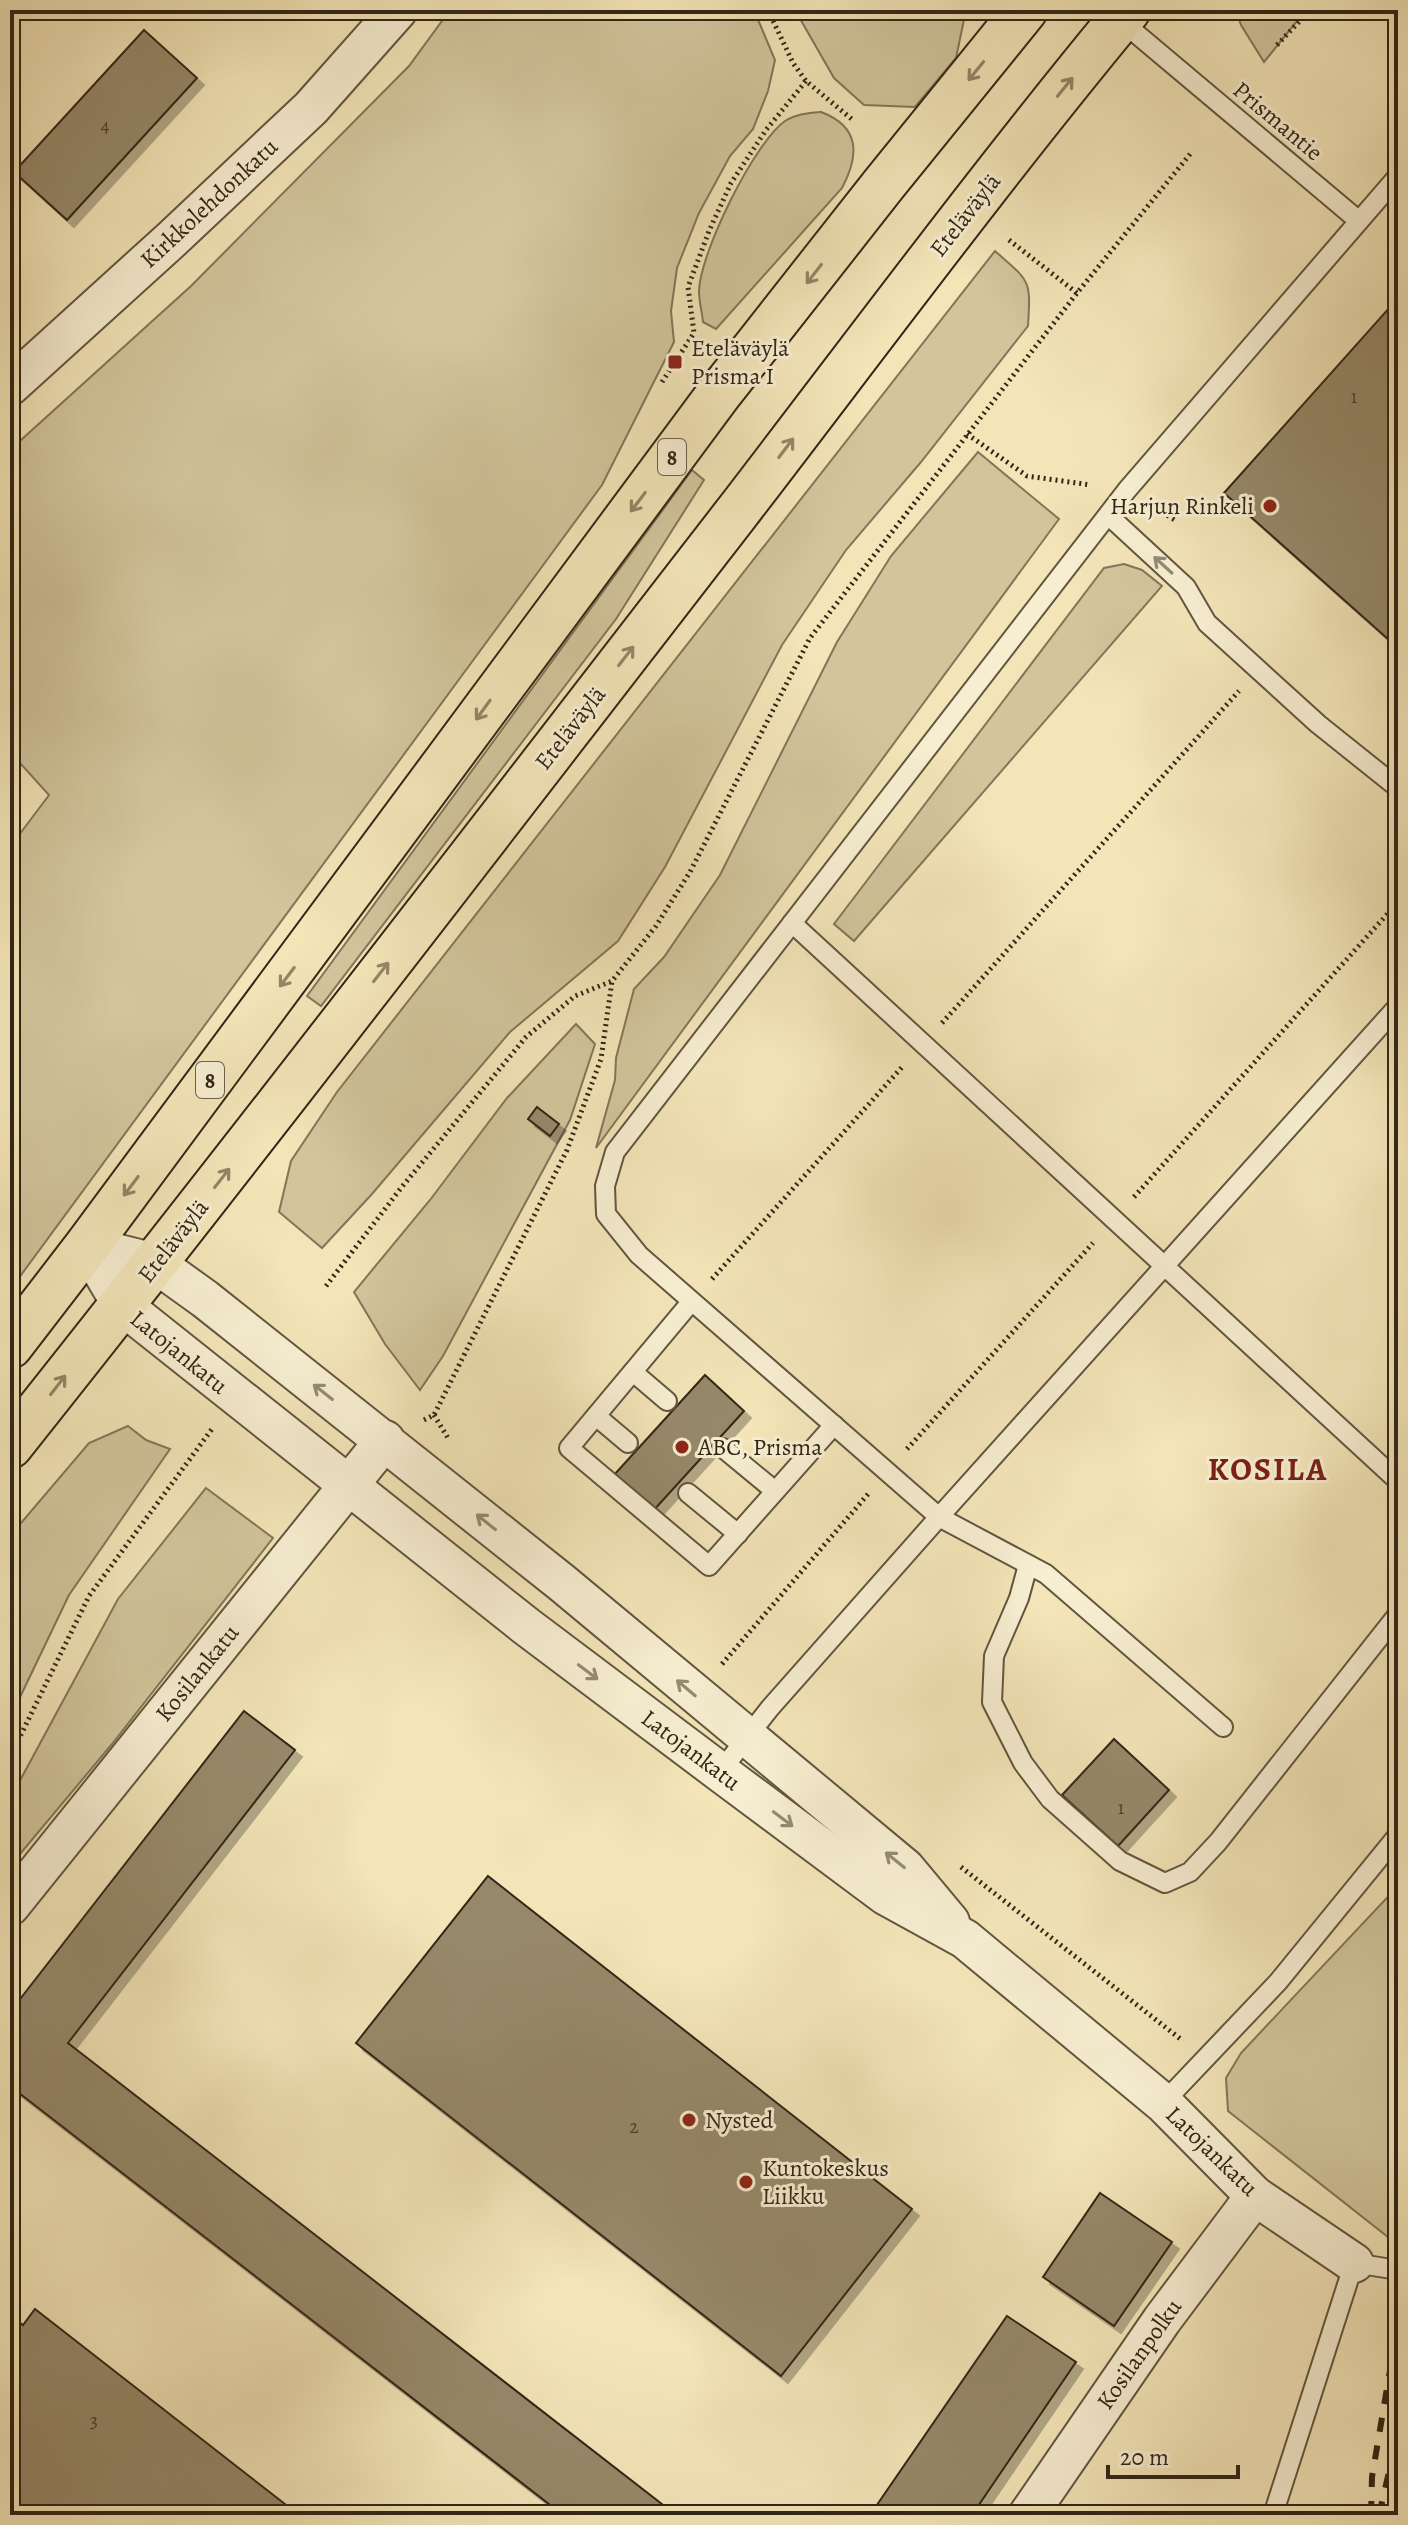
<svg xmlns="http://www.w3.org/2000/svg" width="1408" height="2525" viewBox="0 0 1408 2525" font-family="Alegreya,serif">
	<style>
		.green { fill: #d2c59c; stroke: #827659; stroke-width: 2 }
		.building { fill: #96896a; stroke: #312616; stroke-width: 2; filter: url(#shadow) }
		.lines { fill: none; stroke-linecap: round; stroke-linejoin: round }
		.lane-casing { stroke: #62563e; stroke-width: 22 }
		.street-casing { stroke: #62563e; stroke-width: 42 }
		.highway-casing { stroke: #312616; stroke-width: 48 }
		.path { stroke: #312616; stroke-width: 5; stroke-dasharray: 2 4; stroke-linecap: butt }
		.lane { stroke: #f7eed1; stroke-width: 18 }
		.street { stroke: #f7eed1; stroke-width: 38 }
		.highway { stroke: #f3e5b8; stroke-width: 44 }
		.rail { stroke: #312616; stroke-width: 6; stroke-dasharray: 14 14; stroke-linecap: butt }
		.oneway { stroke: #928667 }
		.oneway2 { stroke: #948a74 }
		.poi-dot { fill: #8f2418; stroke: #f7eed1; stroke-width: 3 }
		.labels { text-anchor: middle; stroke-width: 6; stroke-linejoin: round; paint-order: stroke }
		.number-label { font-size: 20px; fill: #4a3f2b }
		.shield { fill: #f7eed1; stroke: #6c624e; stroke-width: 2 }
		.shield-label { font-size: 22px; font-weight: bold; fill: #312616 }
		.street-label { font-size: 24px; fill: #312616; stroke: #f7eed1 }
		.poi-label { font-size: 24px; fill: #312616; stroke: #f7eed1; text-anchor: start }
		.district-label { font-size: 32px; font-weight: bold; letter-spacing: 2px; fill: #7a1f14; stroke: #f7eed1 }
	</style>
	<defs>
		<filter id="shadow"><feDropShadow dx="7" dy="7" stdDeviation="0" flood-color="#0004"/></filter>
	</defs>
	<rect width="100%" height="100%" fill="#f3e5b8"/>
	<filter id="stains"><feTurbulence type="fractalNoise" baseFrequency=".0025" numOctaves="4"/><feColorMatrix values="0 0 0 0 .2 0 0 0 0 .09 0 0 0 0 .02 0 0 0 .5 -.17"/></filter>
	<radialGradient id="worn" r=".72"><stop offset=".6" stop-color="#630" stop-opacity="0"/><stop offset="1" stop-color="#630" stop-opacity=".3"/></radialGradient>
	<g class="green">
		<polygon points="450,10 754,10 775,60 768,91 753,129 730,156 699,213 677,268 671,311 674,342 602,485 10,1290 10,847 49,795 10,752 10,450 191,286 409,66"/>
		<polygon points="795,10 966,10 956,58 915,107 864,105 834,78"/>
		<polygon points="1236,10 1306,10 1264,62 1241,25"/>
		<path d="M821,112C861,127 859,156 842,188L716,329L703,322C702,312 699,301 699,291C700,253 754,143 785,121C796,114 809,113 821,112Z"/>
		<path d="M995,251C1030,282 1031,278 1028,326L921,462L846,550L782,645L665,867L618,941L510,1032L372,1194L322,1248L279,1212L291,1161L337,1092Z"/>
		<polygon points="978,452 1059,519 596,1148 615,1080 616,1058 634,989 664,957 720,875 837,642 891,556"/>
		<polygon points="692,470 704,480 616,619 321,1006 307,996"/>
		<polygon points="1124,564 1142,570 1162,586 854,941 834,924 1104,568"/>
		<polygon points="576,1024 595,1044 570,1120 443,1356 420,1390 385,1344 354,1292 430,1200 507,1098"/>
		<polygon points="128,1426 146,1440 170,1449 69,1595 10,1718 10,1536 89,1443"/>
		<polygon points="206,1488 273,1538 112,1744 10,1866 10,1799 118,1599"/>
		<polygon points="1398,1886 1398,2245 1228,2111 1226,2078 1241,2053"/>
	</g>
	<g class="building">
		<polygon points="144,30 197,78 67,220 14,172"/>
		<polygon points="1398,298 1398,648 1224,493"/>
		<polygon points="537,1107 559,1124 550,1136 528,1119"/>
		<polygon points="705,1375 744,1411 653,1511 614,1475"/>
		<polygon points="244,1711 295,1750 68,2043 676,2515 563,2515 10,2086 10,2012"/>
		<polygon points="1114,1739 1169,1790 1118,1846 1062,1795"/>
		<polygon points="488,1876 912,2209 781,2376 356,2043"/>
		<polygon points="1100,2193 1172,2242 1114,2326 1043,2277"/>
		<polygon points="35,2309 299,2515 10,2515 10,2315 23,2325"/>
		<polygon points="1007,2316 1076,2362 972,2515 870,2515"/>
	</g>
	<g class="lines">
		<g class="lane-casing">
			<g id="lane">
				<polyline points="1120,20 1359,221"/>
				<polyline points="1109,516 1186,587 1207,623 1318,724 1398,788"/>
				<polyline points="792,923 1398,1481"/>
				<polyline points="691,1302 569,1448 709,1566 834,1425"/>
				<polyline points="633,1372 667,1401"/>
				<polyline points="596,1416 628,1443"/>
				<polyline points="723,1448 775,1491"/>
				<polyline points="688,1493 738,1534"/>
				<polyline points="1028,1565 1019,1598 994,1656 992,1702 1023,1763 1050,1799 1120,1861 1165,1883 1190,1872 1218,1842 1398,1614"/>
				<polyline points="1223,1727 1046,1574 939,1517 639,1255 606,1214 605,1186 615,1152 1127,490 1398,176"/>
				<polyline points="720,1772 770,1708 939,1517 1398,1006"/>
				<polyline points="1163,2103 1278,1982 1398,1835"/>
				<polyline points="1273,2515 1354,2263 1398,2270"/>
			</g>
		</g>
		<g class="street-casing">
			<g id="street">
				<polyline points="10,386 172,239 311,108 398,10"/>
				<polyline points="87,1246 122,1305 526,1626 720,1772 885,1895 965,1939 1163,2103 1255,2196 1354,2263"/>
				<polyline points="87,1246 155,1263 205,1299 561,1582 905,1868 950,1922"/>
				<polyline points="10,1906 385,1440"/>
				<polyline points="1028,2515 1162,2320 1255,2196"/>
			</g>
		</g>
		<g class="highway-casing">
			<g id="highway">
				<polyline points="10,1346 87,1246 718,395 884,184 1025,10"/>
				<path d="M10,1446C255,1138 494,826 735,515C865,346 992,174 1128,10"/>
			</g>
		</g>
		<g class="path">
			<polyline points="768,10 793,63 806,81 854,121"/>
			<polyline points="1277,45 1310,10"/>
			<polyline points="1009,240 1077,293"/>
			<polyline points="662,382 694,333 688,287 709,231 731,183 766,130 806,81"/>
			<polyline points="967,434 1027,476 1091,485"/>
			<polyline points="1152,506 1175,520"/>
			<polyline points="942,1023 1239,691"/>
			<polyline points="1134,1197 1398,902"/>
			<polyline points="712,1279 903,1066"/>
			<polyline points="326,1286 401,1188 526,1037 575,996 612,981 656,926 690,872 810,638 1077,293 1191,153"/>
			<polyline points="434,1415 448,1438"/>
			<polyline points="424,1420 434,1415 567,1150 601,1059 612,981"/>
			<polyline points="907,1449 1093,1243"/>
			<polyline points="722,1664 869,1493"/>
			<polyline points="10,1757 89,1596 212,1429"/>
			<polyline points="961,1867 1183,2041"/>
		</g>
		<use href="#lane" class="lane"/>
		<use href="#street" class="street"/>
		<use href="#highway" class="highway"/>
		<g class="rail">
			<polyline points="1371,2515 1372,2477 1398,2323"/>
			<polyline points="1379,2515 1398,2433"/>
		</g>
	</g>
	<defs><path id="oneway-shaft" d="M-6 0H5M1.5-3L5.5 0L1.5 3" fill="none" stroke-width="1.6" stroke-linecap="round" stroke-linejoin="round" transform="scale(2)"/></defs>
	<g class="oneway">
		<use href="#oneway-shaft" transform="translate(976 71) rotate(129)"/>
		<use href="#oneway-shaft" transform="translate(1065 87) rotate(-51)"/>
		<use href="#oneway-shaft" transform="translate(814 274) rotate(128)"/>
		<use href="#oneway-shaft" transform="translate(786 448) rotate(-53)"/>
		<use href="#oneway-shaft" transform="translate(638 502) rotate(127)"/>
		<use href="#oneway-shaft" transform="translate(626 656) rotate(-52)"/>
		<use href="#oneway-shaft" transform="translate(483 710) rotate(126)"/>
		<use href="#oneway-shaft" transform="translate(381 972) rotate(-52)"/>
		<use href="#oneway-shaft" transform="translate(287 977) rotate(127)"/>
		<use href="#oneway-shaft" transform="translate(222 1178) rotate(-52)"/>
		<use href="#oneway-shaft" transform="translate(131 1186) rotate(127)"/>
		<use href="#oneway-shaft" transform="translate(58 1385) rotate(-52)"/>
	</g>
	<g class="oneway2">
		<use href="#oneway-shaft" transform="translate(1163 565) rotate(-138)"/>
		<use href="#oneway-shaft" transform="translate(323 1392) rotate(-142)"/>
		<use href="#oneway-shaft" transform="translate(486 1522) rotate(-141)"/>
		<use href="#oneway-shaft" transform="translate(588 1672) rotate(37)"/>
		<use href="#oneway-shaft" transform="translate(686 1688) rotate(-140)"/>
		<use href="#oneway-shaft" transform="translate(783 1819) rotate(37)"/>
		<use href="#oneway-shaft" transform="translate(895 1860) rotate(-141)"/>
	</g>
	<g class="poi-dot">
		<rect x="667" y="354" width="16" height="16" rx="4"/>
		<circle cx="1270" cy="506" r="8"/>
		<circle cx="682" cy="1447" r="8"/>
		<circle cx="689" cy="2120" r="8"/>
		<circle cx="746" cy="2182" r="8"/>
	</g>
	<g class="labels">
		<g class="number-label">
			<text x="105" y="132">4</text>
			<text x="1354" y="403">1</text>
			<text x="1121" y="1814">1</text>
			<text x="634" y="2133">2</text>
			<text x="94" y="2427">3</text>
		</g>
		<g class="shield">
			<rect x="658" y="439" width="28" height="36" rx="6"/>
			<rect x="196" y="1062" width="28" height="36" rx="6"/>
		</g>
		<g class="shield-label">
			<text x="672" y="465">8</text>
			<text x="210" y="1088">8</text>
		</g>
		<g class="street-label">
			<text transform="translate(1278 121) rotate(40)" y="8">Prismantie</text>
			<text transform="translate(209 203) rotate(-43)" y="8">Kirkkolehdonkatu</text>
			<text transform="translate(965 215) rotate(-52)" y="8">Eteläväylä</text>
			<text transform="translate(570 728) rotate(-52)" y="8">Eteläväylä</text>
			<text transform="translate(173 1241) rotate(-52)" y="8">Eteläväylä</text>
			<text transform="translate(179 1352) rotate(39)" y="8">Latojankatu</text>
			<text transform="translate(197 1673) rotate(-51)" y="8">Kosilankatu</text>
			<text transform="translate(691 1750) rotate(37)" y="8">Latojankatu</text>
			<text transform="translate(1212 2151) rotate(44)" y="8">Latojankatu</text>
			<text transform="translate(1139 2354) rotate(-55)" y="8">Kosilanpolku</text>
		</g>
		<g class="poi-label">
			<text x="691" y="356">Eteläväylä<tspan x="691" dy="28">Prisma I</tspan></text>
			<text x="1254" y="514" text-anchor="end">Harjun Rinkeli</text>
			<text x="698" y="1455">ABC, Prisma</text>
			<text x="705" y="2128">Nysted</text>
			<text x="762" y="2176">Kuntokeskus<tspan x="762" dy="28">Liikku</tspan></text>
		</g>
		<g class="district-label">
			<text x="1268" y="1480">KOSILA</text>
		</g>
	</g>
	<rect width="1408" height="2525" fill="none" stroke="#f3e5b8" stroke-width="40"/>
	<rect x="12" y="12" width="1384" height="2501" fill="none" stroke="#312616" stroke-width="4"/>
	<rect x="20" y="20" width="1368" height="2485" fill="none" stroke="#312616" stroke-width="2"/>
	<path d="M1108 2465v12h130v-12" fill="none" stroke="#312616" stroke-width="4"/>
	<text x="1120" y="2465" font-size="24" fill="#312616" stroke="#f7eed1" stroke-width="6" paint-order="stroke">20 m</text>
	<rect width="100%" height="100%" filter="url(#stains)"/>
	<rect width="100%" height="100%" fill="url(#worn)"/>
</svg>
